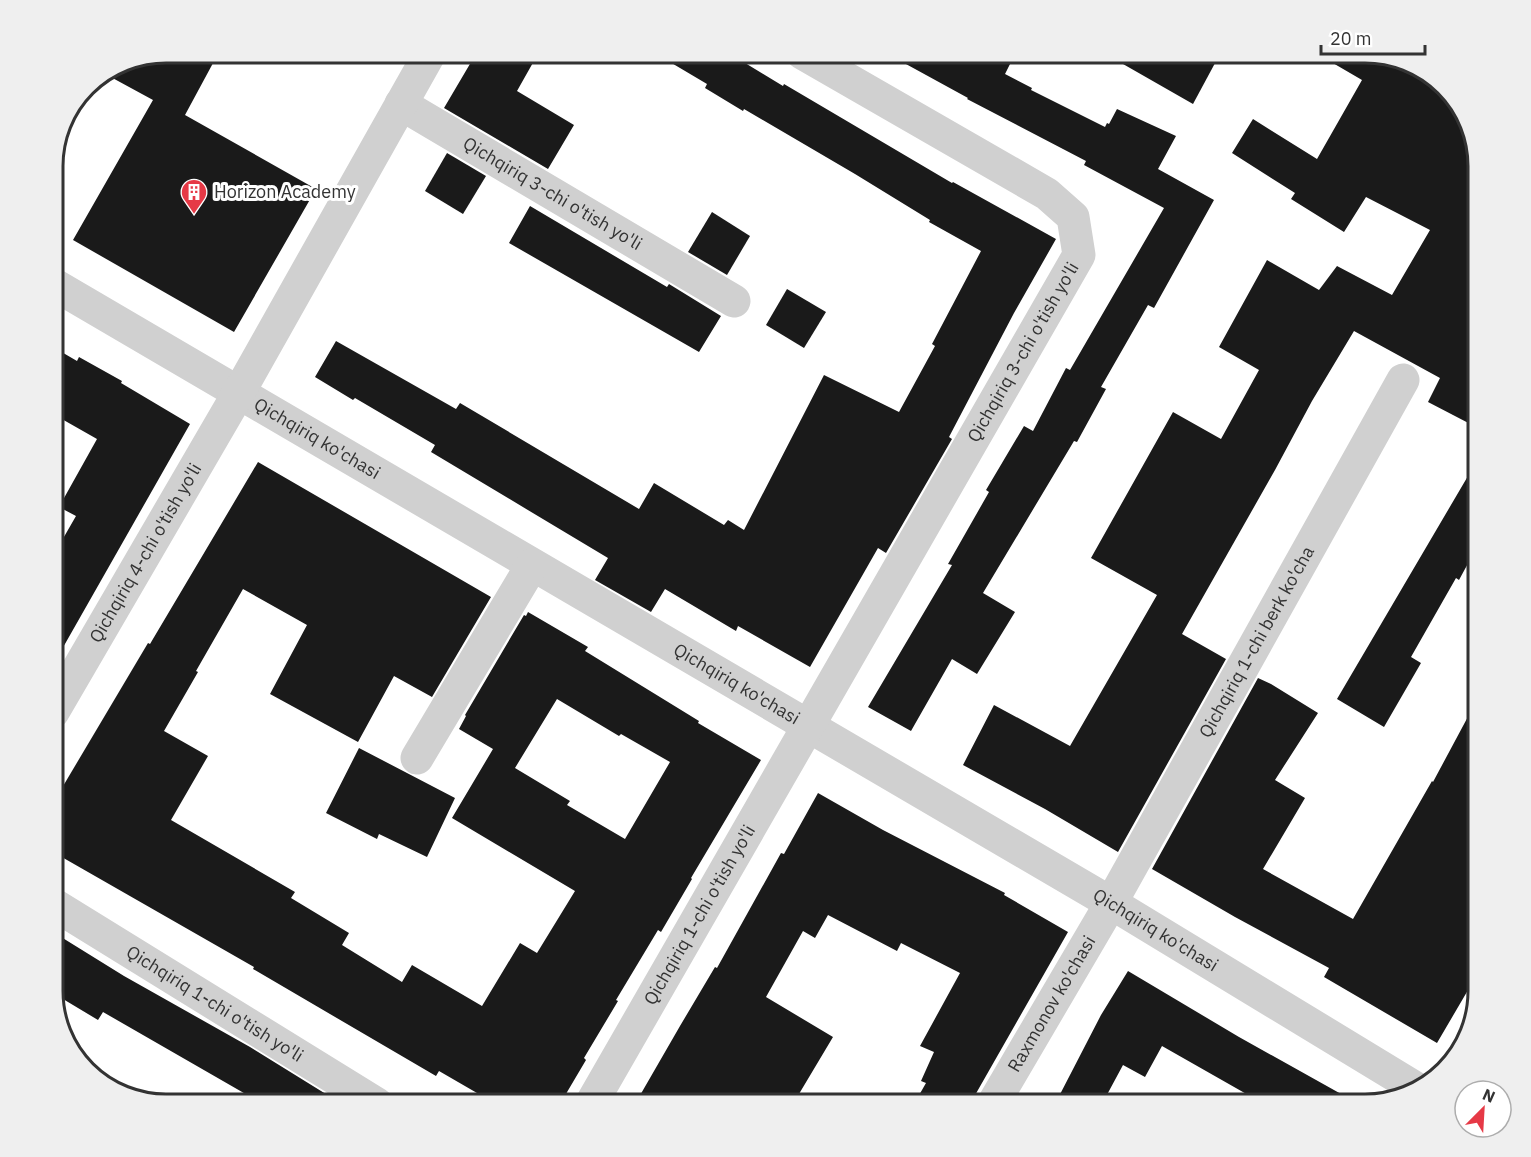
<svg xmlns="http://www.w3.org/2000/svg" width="1531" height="1157" viewBox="0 0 1531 1157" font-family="'IBM Plex Sans',sans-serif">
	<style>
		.building { fill: #1a1a1a; fill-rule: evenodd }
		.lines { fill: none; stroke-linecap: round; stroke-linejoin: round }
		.minor { stroke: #d0d0d0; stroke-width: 33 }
		.labels { text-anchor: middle; stroke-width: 6; stroke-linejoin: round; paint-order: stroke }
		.poi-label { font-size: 18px; fill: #333; stroke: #fff; text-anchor: start }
		.street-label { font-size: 18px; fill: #333; stroke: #fff }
		.rim { fill: none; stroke: #333; stroke-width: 3 }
	</style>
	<rect width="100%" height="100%" fill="#fff"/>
	<g class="building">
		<polygon points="166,52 219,52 185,115 316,189 234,332 73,240 153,100 107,75"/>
		<polygon points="477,52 539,52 517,91 574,125 548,169 444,108"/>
		<polygon points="653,52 727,52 783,86 784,84 952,183 953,182 1056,239 1014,313 949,437 952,439 886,553 878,548 810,667 738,626 736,631 665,589 651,612 595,580 608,558 431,452 435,445 355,398 353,400 315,377 336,341 456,409 460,403 639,509 654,483 724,525 728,520 744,530 824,375 899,412 935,346 932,344 981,251 929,222 930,220 855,174 744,109 743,111 705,88 707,84"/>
		<polygon points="884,52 990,52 1011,62 1005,74 1032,88 1031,90 1105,127 1107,123 1109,124 1117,109 1176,136 1158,169 1214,200 1154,308 1148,305 1101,387 1106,389 1077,442 1074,441 983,593 1015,612 977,674 952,659 911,731 868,707 952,565 948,564 989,492 986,490 1024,426 1033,431 1066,368 1070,370 1164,208 1084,165 1086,161 967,99 968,98"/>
		<polygon points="1102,52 1221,52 1193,104"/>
		<polygon points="1314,52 1365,52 1434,76 1467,116 1478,166 1478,428 1428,402 1440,378 1354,331 1312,401 1275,470 1182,634 1226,659 1118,852 1045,809 963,765 994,705 1070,746 1157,595 1091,558 1173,412 1221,439 1259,370 1219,347 1267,260 1319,290 1337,266 1392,295 1430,230 1366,197 1344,232 1291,199 1295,193 1232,153 1253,119 1317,159 1362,80"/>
		<polygon points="447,153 486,176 463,214 425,191"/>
		<polygon points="530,206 667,287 669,284 721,316 699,352 509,243"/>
		<polygon points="712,212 750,236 727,275 688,252"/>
		<polygon points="787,289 826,312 804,348 766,325"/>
		<polygon points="53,347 77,361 79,357 122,381 121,383 190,424 53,665 53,556 76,516 59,507 97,439 53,414"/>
		<polygon points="1478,459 1478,545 1459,580 1456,578 1411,657 1421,663 1384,727 1337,699"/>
		<path d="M258,462L491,597L432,697L394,676L358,742L270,694L307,625L243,589L196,671L198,672L164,731L208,756L171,820L295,892L291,898L349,933L342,945L402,982L412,965L482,1006L520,943L537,953L575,891L452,818L493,749L459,729L466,716L465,715L524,615L526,616L528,612L588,647L585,651L699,721L698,723L761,760L691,878L692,879L661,932L658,930L616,1000L618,1001L584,1058L586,1060L560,1104H496L439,1071L436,1076L253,969L254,967L53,852V803L148,643L150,644ZM557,699L619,736L621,734L670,762L625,839L567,805L570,801L515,768Z"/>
		<polygon points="1258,678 1271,684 1318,713 1275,780 1305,798 1263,869 1353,919 1432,781 1433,782 1478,698 1478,973 1437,1043 1324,977 1329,968 1235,917 1152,869"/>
		<polygon points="359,748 455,798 427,857 379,834 377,839 326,813"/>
		<polygon points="818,793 883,830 1005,893 1004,895 1068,932 970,1104 914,1104 926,1083 921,1081 934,1052 920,1046 960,973 901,943 897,951 828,915 815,938 803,931 766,997 833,1037 793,1104 635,1104 680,1026 715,967 717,968 781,853 784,854"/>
		<polygon points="53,932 124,976 250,1047 342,1104 263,1104 103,1012 98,1020 53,993"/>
		<polygon points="1128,971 1239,1037 1359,1104 1264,1104 1162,1046 1145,1077 1123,1065 1102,1104 1055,1104 1101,1015"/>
	</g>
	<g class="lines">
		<g class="minor">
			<path id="s1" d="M401,104L734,301"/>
			<path id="s2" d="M53,284L1111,903L1419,1090"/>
			<path id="s3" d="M53,712L238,394L430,53"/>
			<polyline points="417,758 532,565"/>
			<path id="s4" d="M53,904L377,1104"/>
			<path id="s5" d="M591,1104L1079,255L1073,217L1047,194L802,53"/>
			<path id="s6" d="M993,1104L1111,903L1403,380"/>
		</g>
	</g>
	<defs>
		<g id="building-pin" transform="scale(1.35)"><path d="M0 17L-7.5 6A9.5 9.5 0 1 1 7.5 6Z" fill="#e63946" stroke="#fff"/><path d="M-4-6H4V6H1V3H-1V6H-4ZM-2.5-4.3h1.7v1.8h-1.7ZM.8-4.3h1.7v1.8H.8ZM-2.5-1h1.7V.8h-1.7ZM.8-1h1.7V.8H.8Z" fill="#fff"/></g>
	</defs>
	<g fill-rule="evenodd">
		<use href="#building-pin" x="194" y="192"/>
	</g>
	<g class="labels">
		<g class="poi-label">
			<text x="214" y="198">Horizon Academy</text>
		</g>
		<g class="street-label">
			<text dy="6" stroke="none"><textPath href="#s1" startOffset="176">Qichqiriq 3-chi o'tish yo'li</textPath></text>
			<text dy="6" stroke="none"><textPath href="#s5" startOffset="867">Qichqiriq 3-chi o'tish yo'li</textPath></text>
			<text dy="6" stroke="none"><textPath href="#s2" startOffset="306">Qichqiriq ko'chasi</textPath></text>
			<text dy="6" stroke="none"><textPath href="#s3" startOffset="184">Qichqiriq 4-chi o'tish yo'li</textPath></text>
			<text dy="6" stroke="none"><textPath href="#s6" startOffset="532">Qichqiriq 1-chi berk ko'cha</textPath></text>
			<text dy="6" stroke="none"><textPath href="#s2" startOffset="792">Qichqiriq ko'chasi</textPath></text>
			<text dy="6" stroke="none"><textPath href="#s5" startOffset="218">Qichqiriq 1-chi o'tish yo'li</textPath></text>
			<text dy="6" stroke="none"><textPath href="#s2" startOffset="1278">Qichqiriq ko'chasi</textPath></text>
			<text dy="6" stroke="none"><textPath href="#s4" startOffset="190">Qichqiriq 1-chi o'tish yo'li</textPath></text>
			<text dy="6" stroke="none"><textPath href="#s6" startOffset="116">Raxmonov ko'chasi</textPath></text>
		</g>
	</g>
	<path d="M0 0H1531V1157H0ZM166 63H1365A103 103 0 0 1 1468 166V991A103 103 0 0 1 1365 1094H166A103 103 0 0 1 63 991V166A103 103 0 0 1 166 63Z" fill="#efefef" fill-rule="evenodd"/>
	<path class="rim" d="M166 63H1365A103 103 0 0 1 1468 166V991A103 103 0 0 1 1365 1094H166A103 103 0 0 1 63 991V166A103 103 0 0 1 166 63Z"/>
	<g transform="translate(1483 1109) rotate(24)"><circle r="28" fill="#ffffff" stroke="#adadad" stroke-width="1.5"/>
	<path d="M0-4.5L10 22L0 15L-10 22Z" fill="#e63946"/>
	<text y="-9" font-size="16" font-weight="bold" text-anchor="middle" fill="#333333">N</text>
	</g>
	<path d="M1321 45v9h104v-9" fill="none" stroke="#333333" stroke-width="3"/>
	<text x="1330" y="45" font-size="18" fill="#333333" stroke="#ffffff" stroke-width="4.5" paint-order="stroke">20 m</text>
</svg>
